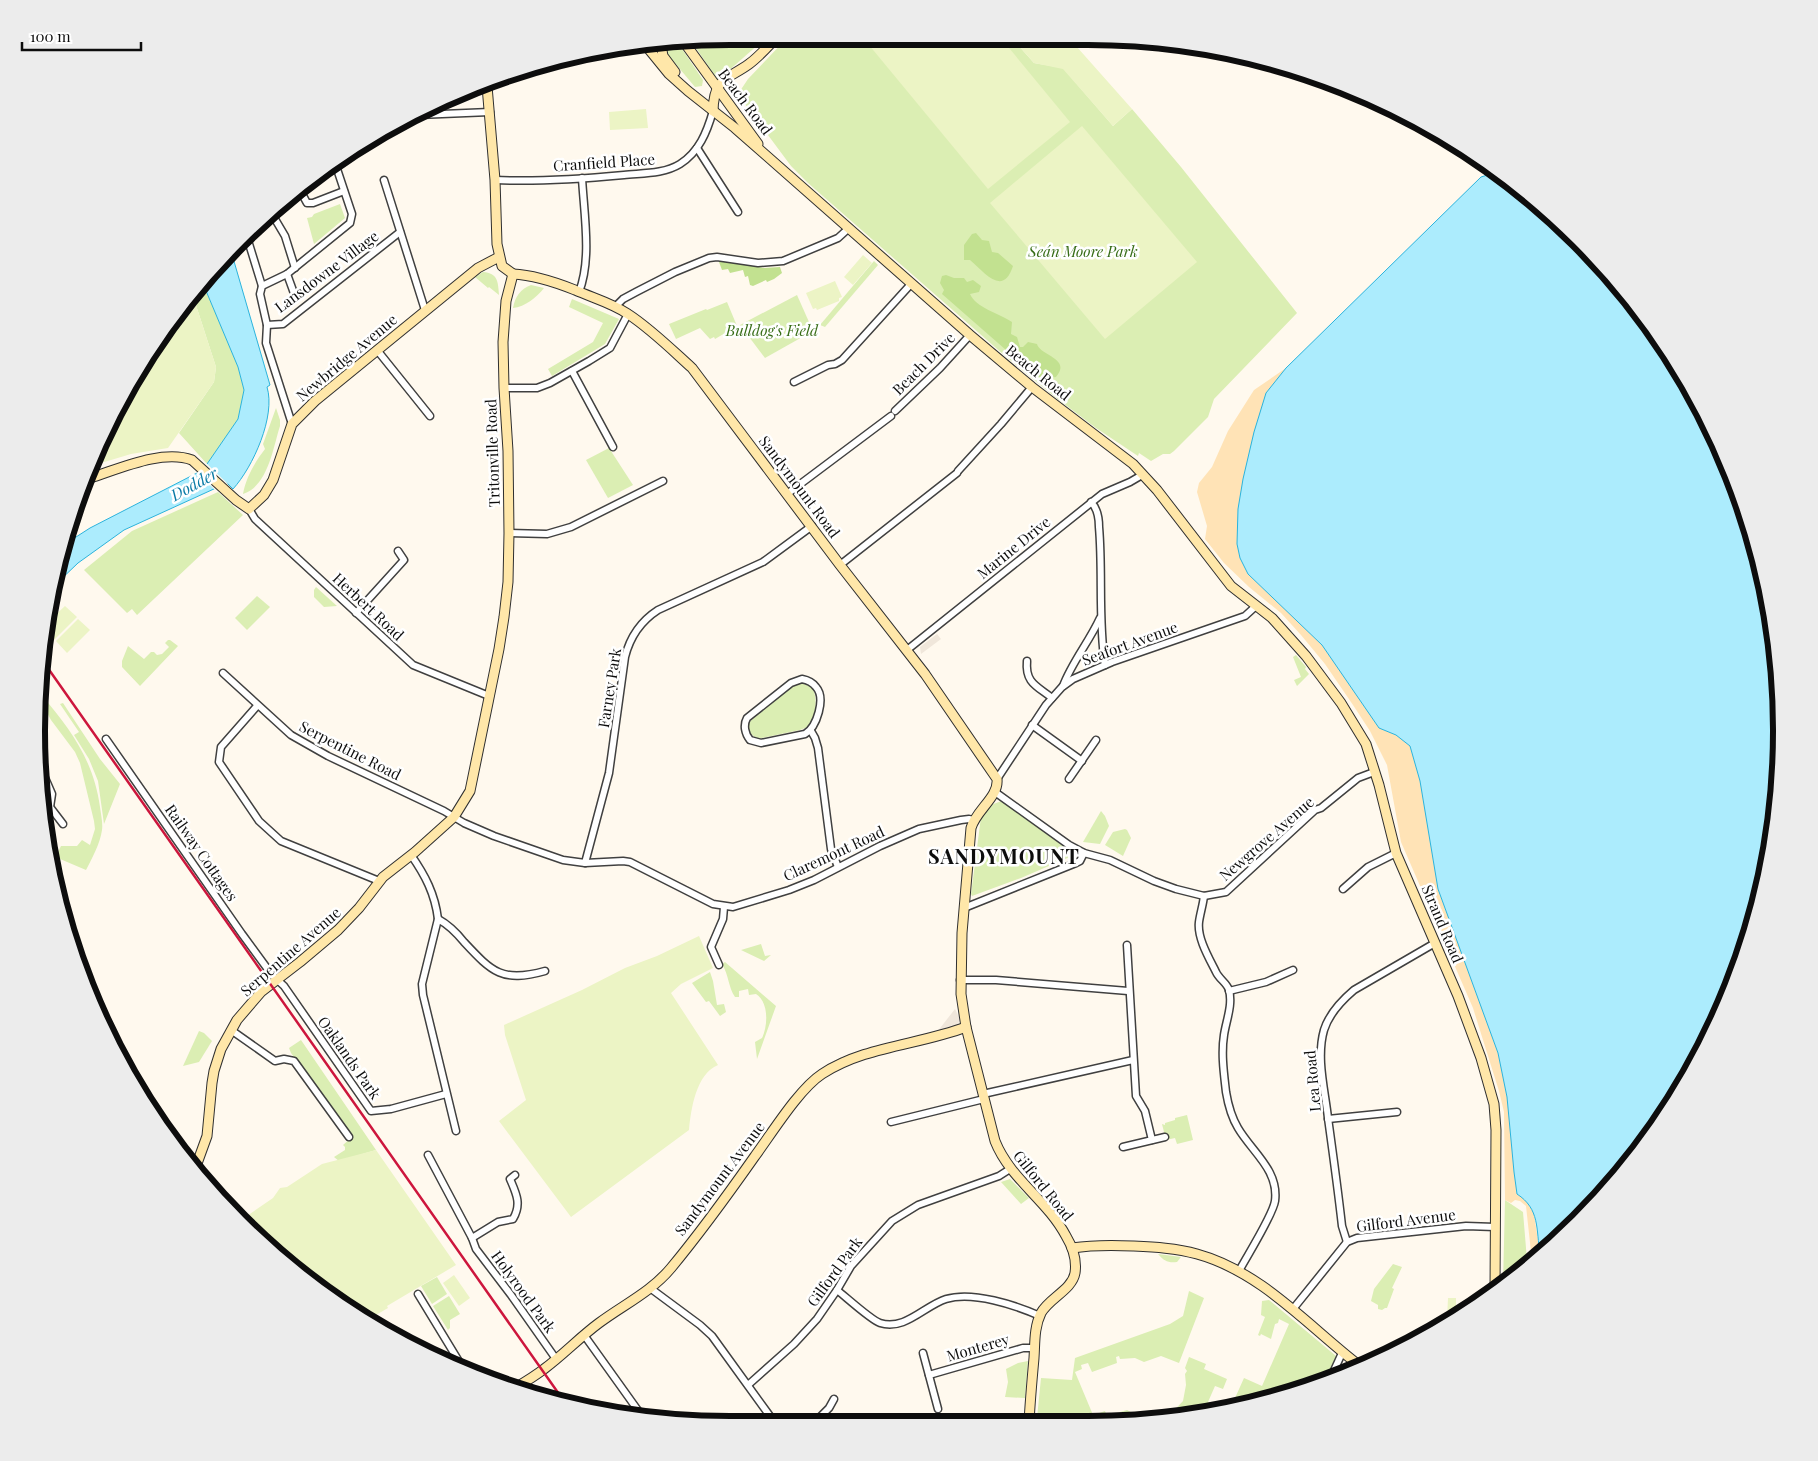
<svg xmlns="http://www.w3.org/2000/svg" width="1818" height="1461" viewBox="0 0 1818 1461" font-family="'Playfair Display',serif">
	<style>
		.green { fill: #dbeeb3 }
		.forest { fill: #c2e190 }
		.sand { fill: #ffe3b6 }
		.pitch { fill: #ecf4c5 }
		.plaza { fill: #f0e7db }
		.water { fill: #acecfd; stroke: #2bb3dc }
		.pier { fill: #fff9ee }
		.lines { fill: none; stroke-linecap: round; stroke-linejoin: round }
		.street-casing { stroke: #404040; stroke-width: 9 }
		.secondary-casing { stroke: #2f2f2f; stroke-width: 11 }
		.street { stroke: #fff; stroke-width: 6 }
		.secondary { stroke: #ffe7a9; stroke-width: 9 }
		.rail { stroke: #cd163d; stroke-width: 2.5 }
		.labels { text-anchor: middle; stroke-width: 5; stroke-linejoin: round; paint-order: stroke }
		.street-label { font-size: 15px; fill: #0d0d0d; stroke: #fff }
		.park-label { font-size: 15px; font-style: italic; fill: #366c16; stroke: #fff }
		.water-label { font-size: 16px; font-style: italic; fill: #097aa5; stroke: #fff }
		.district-label { font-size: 20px; font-weight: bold; letter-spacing: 1px; fill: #0d0d0d; stroke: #fff }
		.rim { fill: none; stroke: #0d0d0d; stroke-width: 6 }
	</style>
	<rect width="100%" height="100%" fill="#fff9ee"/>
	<g class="green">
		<polygon points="730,36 768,36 718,80 691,41"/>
		<polygon points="789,36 1011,37 1034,63 1063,68 1113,126 1132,109 1181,167 1297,313 1214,399 1208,417 1174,451 1170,454 1163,454 1151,461 1139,453 1138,456 1096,428 1055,397 1004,355 808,183 791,166 745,104 744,102 746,99 745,97 742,98 740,91 748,79"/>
		<polygon points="678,43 703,80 702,86 695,87 669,56 665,45"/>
		<polygon points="340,204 345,218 314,244 307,218 312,217 314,214"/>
		<polygon points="874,261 878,265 825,327 820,325"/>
		<path d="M483,272C498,273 498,282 499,295L489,287L488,288L475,277Z"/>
		<path d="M531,285L544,288C537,297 525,307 513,308C515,297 520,289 531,285Z"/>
		<polygon points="204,286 238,367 244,390 238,419 207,464 179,433 214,382 216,367 194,299"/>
		<polygon points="797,295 813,331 765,358 740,325"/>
		<polygon points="572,299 619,319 605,344 552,376 548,369 593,342 603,323 569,307"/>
		<polygon points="727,302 737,326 715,339 714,337 710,339 700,328 676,339 669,324 706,309 707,310"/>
		<path d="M276,408L280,420V426C273,448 268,486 243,494C246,477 255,462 265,449L263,444Z"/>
		<polygon points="609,448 633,485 608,498 586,460"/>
		<polygon points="218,492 243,515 137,615 132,609 127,613 84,570 132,531"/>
		<polygon points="316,587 337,606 324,607 314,597 314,590"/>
		<polygon points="257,596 270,607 247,630 235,618"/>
		<polygon points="168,640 170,640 178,646 140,686 122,667 122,661 128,646 144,659 151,652 154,652 157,655 162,654 169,647 165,643"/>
		<polygon points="1296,655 1306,667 1305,669 1309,674 1297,686 1294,680 1301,677 1293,657"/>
		<path d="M801,683L812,687C818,698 816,715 810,726L800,730L757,739L750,733L748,727L749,722L794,685Z"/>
		<path d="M41,696H42C71,729 94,762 100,807C101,815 103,823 102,830C100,844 92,858 86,870L53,856L52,849L58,852L61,846H77L82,840L90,845L95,829L94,821L80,763L75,752L51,720L40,700Z"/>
		<polygon points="63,703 100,759 120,784 104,824 98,781 89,759 74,735 79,732 60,704"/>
		<polygon points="1004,800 1072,853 1072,856 1021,878 972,896 971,894 981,817 991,805"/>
		<polygon points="1101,811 1105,816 1109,826 1100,844 1083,842"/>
		<polygon points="1125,829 1127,830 1131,838 1123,856 1105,845 1113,832"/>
		<polygon points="761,944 765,956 771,955 764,961 741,950"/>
		<path d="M725,962L776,1006L757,1059L755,1042L762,1038C768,1026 769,1002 756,994L749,995L748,989L739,991V997H735C728,987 729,975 722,964Z"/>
		<polygon points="710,972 713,981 717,1005 724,1004 726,1012 720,1016 709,1001 706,1002 692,983"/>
		<polygon points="199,1031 204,1033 212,1041 199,1062 183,1066"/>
		<polygon points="301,1040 376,1150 339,1161 334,1157 345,1150 345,1147 343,1145 352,1137 291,1053 289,1048"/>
		<polygon points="1187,1115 1193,1140 1177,1144 1175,1138 1166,1140 1162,1124 1165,1125 1165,1123 1175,1120 1175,1118"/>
		<polygon points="1010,1179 1029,1198 1021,1204 1001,1182"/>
		<polygon points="1505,1200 1523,1212 1527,1260 1524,1261 1524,1268 1503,1286"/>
		<path d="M1158,1254L1181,1257L1177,1262C1168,1263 1164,1261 1158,1254Z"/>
		<polygon points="1393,1264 1402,1267 1392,1288 1394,1289 1387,1308 1385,1308 1382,1310 1378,1309 1378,1305 1371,1301 1374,1289"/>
		<polygon points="437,1277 447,1294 432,1304 421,1286"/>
		<polygon points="1189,1291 1204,1298 1179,1363 1161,1356 1144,1362 1135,1358 1120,1359 1119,1356 1116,1357 1117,1363 1092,1372 1088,1363 1081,1365 1082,1369 1075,1372 1093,1415 1105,1411 1108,1419 1111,1422 1117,1418 1120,1412 1127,1410 1137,1415 1139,1420 1138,1422 1067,1423 1064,1413 1037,1418 1041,1378 1072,1380 1075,1358 1170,1324 1183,1316"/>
		<polygon points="449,1296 460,1314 450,1320 450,1328 448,1330 433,1306"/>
		<polygon points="1269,1300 1336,1356 1326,1379 1267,1401 1231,1407 1244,1378 1262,1386 1289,1324 1279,1319 1278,1323 1275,1324 1271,1339 1261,1334 1260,1336 1258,1335 1265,1317 1261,1315 1262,1301"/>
		<polygon points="1189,1357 1206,1364 1204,1369 1227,1379 1223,1389 1215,1386 1208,1402 1218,1406 1217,1409 1167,1418 1183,1401 1186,1385 1185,1374 1187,1371 1185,1368"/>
		<polygon points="1028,1361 1025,1398 1005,1397 1008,1382 1006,1369 1018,1363"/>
	</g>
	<g class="forest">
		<path d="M976,233L982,240L989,241L992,252L998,253L1013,266C1003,297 985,273 970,260H964V245L972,234Z"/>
		<polygon points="723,260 764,268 780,267 782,273 774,279 767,282 766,280 753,286 750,285 748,276 745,277 743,270 730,273 728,269 722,270 719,262"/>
		<path d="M946,275L954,278H964L967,282L973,280L981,286L979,292L970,294C975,307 1000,314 1012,322L1011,334L1017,337L1020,347H1023L1028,342L1037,344C1040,356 1072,358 1056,377L1042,379L1023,365L942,294L944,290L940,283L942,276Z"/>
	</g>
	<path class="sand" d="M1286,368L1266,393L1238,509L1237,544L1240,558L1248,574L1322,645L1379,728L1396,735L1410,746L1420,781L1438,889L1498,1053L1507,1097L1514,1172L1517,1194C1525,1199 1532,1204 1534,1214L1540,1254L1532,1261L1526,1206L1520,1201L1515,1200L1511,1203L1505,1200L1504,1112L1499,1091L1473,1008L1401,842L1387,765L1370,731L1353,705L1325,664L1301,635L1281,613L1249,587L1224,563L1205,539L1207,526L1197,492L1199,483L1212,467L1228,431L1254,390Z"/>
	<g class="pitch">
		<polygon points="879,37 1000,37 1070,122 988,189 869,45"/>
		<polygon points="1011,37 1069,38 1132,109 1113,126 1063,69 1034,63"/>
		<polygon points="646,109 648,128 610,130 609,112"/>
		<polygon points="1082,126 1197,262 1105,339 990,203"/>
		<polygon points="863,255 872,263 853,285 844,277"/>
		<polygon points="835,281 842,297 839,298 839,301 817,310 816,308 813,309 806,293"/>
		<polygon points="194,299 216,367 214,382 168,448 131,454 101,463 94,468 129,383"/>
		<polygon points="65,606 77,617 54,640 49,634 51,619"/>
		<polygon points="78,619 90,630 67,653 56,641"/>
		<path d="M699,936L713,968L681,984L671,993L718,1065C696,1074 691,1109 689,1130L571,1217L499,1121L526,1100L505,1035L504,1025L582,990L625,968L657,956Z"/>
		<polygon points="376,1150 456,1265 387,1306 388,1308 369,1319 308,1281 244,1218 273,1198 280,1188 287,1187 322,1164"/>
		<polygon points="454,1275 470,1298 459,1306 443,1283"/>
		<polygon points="1448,1298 1456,1298 1456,1315 1447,1320"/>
	</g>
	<g class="plaza">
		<polygon points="937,634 941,639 921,654 920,647"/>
		<polygon points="955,1009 959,1017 959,1022 957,1026 937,1032"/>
	</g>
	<g class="water">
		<path d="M1494,173L1529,197L1576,248L1586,252L1638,308L1710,423L1758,551L1780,685L1776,821L1745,953L1689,1077L1610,1188L1540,1254C1536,1229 1540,1209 1517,1194L1514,1172L1507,1097L1498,1053L1438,889L1420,781L1410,746L1396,735L1379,728L1322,645L1248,574L1240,558L1237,544L1238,509L1243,479L1254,432L1266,393L1286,368L1481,177Z"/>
		<path d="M231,251L270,385L267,387C276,416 253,467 233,489L227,483L124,530L78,563L55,585L60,551L62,546L90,528L197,473L207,464L238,419L244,390L238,367L204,286Z"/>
	</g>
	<polygon class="pier" points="206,463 228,484 215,490 197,472"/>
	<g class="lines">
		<g class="street-casing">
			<g id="street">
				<polyline points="418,115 490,112"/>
				<polyline points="697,148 738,212"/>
				<polyline points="384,180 425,310"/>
				<path d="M495,180C538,182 581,179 624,175C642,173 664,174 680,164C699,152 707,132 713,111"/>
				<polyline points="301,192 307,203 313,203 344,191"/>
				<polyline points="272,214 285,236 295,268"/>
				<polyline points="246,234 262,286"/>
				<polyline points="287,274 295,296"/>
				<path d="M579,292C592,259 584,214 582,178"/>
				<polyline points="615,307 623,299 636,292 675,272 709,258 717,257 758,263 783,261 838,238 849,228"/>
				<polyline points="267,325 283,324 400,232"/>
				<polyline points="377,350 430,416"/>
				<polyline points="572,371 613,447"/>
				<polyline points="794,382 828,365 835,364 842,360 911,284"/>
				<polyline points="504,388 537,388 550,383 589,361 610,348 628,314"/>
				<polyline points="895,411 940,368 970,335"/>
				<polyline points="292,424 266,343 267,325 260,294 262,286 287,274 350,223 352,214 336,166"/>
				<polyline points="958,471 1001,424 1032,387"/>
				<polyline points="787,494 891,416"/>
				<path d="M1091,502C1097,508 1099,518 1099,527C1103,573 1098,619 1105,665"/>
				<polyline points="249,509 255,519 413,665 489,696"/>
				<polyline points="509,533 547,534 571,527 663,481"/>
				<polyline points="840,565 957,473"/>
				<polyline points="356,613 404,560 398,551"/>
				<polyline points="907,650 1102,494 1130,482 1142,475"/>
				<path d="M1027,661C1025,683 1037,686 1052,698"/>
				<polyline points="223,673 291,735 328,756 444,811 464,823 494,836 563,860 585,863 623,861 630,862 713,904 733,907 789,890 814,880 880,846 919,829 961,820 969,819 973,820"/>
				<path d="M802,679C807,680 813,683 816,687C826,698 817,727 805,734L761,743L750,740C745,734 743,725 747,718L791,683Z"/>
				<path d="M1063,686C1072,662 1089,642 1100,618"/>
				<polyline points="257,706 221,747 219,762 259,821 281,841 379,881"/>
				<polyline points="1032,725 1082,761"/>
				<polyline points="811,731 815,738 818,748 831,849 838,867"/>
				<polyline points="106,739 242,934 272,975 284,986 371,1111 391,1109 446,1094"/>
				<polyline points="42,771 52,794 50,807 47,809"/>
				<polyline points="997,779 1046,705 1062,687 1073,679 1112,662 1245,616 1256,606"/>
				<polyline points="1069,779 1096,740"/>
				<polyline points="995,792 1069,845 1084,853 1110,860 1154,881 1176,889 1204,896 1226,892 1315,810 1321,808 1358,778 1374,772"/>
				<polyline points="50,807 63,824"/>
				<path d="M411,855C425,875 435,894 438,919L422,984L423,995L456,1131"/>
				<path d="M585,863L609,773L625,657C630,637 641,621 658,610L763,562L812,526"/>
				<polyline points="1343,889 1368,867 1396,853"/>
				<path d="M1204,896C1203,905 1200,914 1199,922C1197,938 1209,958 1216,972C1219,979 1227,983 1229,990C1233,1005 1226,1021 1224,1035C1221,1054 1224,1074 1226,1092C1228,1104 1232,1118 1238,1128C1252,1152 1279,1170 1275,1201C1273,1215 1247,1256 1239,1271"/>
				<polyline points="964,908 1076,863 1080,861 1084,853"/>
				<path d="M438,919C449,925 456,932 464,942C492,972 502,983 545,971"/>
				<polyline points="1127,945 1136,1096 1145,1111 1152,1140"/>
				<polyline points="719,965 711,947 723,919 724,907"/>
				<polyline points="960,980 996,980 1128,991"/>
				<polyline points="1229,991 1266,982 1293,970"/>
				<polyline points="231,1030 275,1061 284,1059 294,1061 349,1137"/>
				<polyline points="983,1094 1133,1060"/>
				<polyline points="1328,1119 1397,1112"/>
				<polyline points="891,1122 984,1099"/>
				<polyline points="1123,1147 1165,1137"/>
				<polyline points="428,1155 472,1238 476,1249 511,1295 556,1359"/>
				<path d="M472,1238L498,1222L513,1219C522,1204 516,1193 510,1179L515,1175"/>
				<path d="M1347,1242L1342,1226C1338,1190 1333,1154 1328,1118C1325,1090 1316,1058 1324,1030C1329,1014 1341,1001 1354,990L1435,943"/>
				<polyline points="650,1288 700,1325 712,1336 775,1423"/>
				<path d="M837,1290C846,1297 871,1320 880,1323C905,1331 924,1306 946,1299C973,1291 1015,1305 1040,1316"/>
				<polyline points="418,1294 463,1368"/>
				<polyline points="1293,1309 1347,1242 1357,1238 1466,1226 1495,1227"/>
				<polyline points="584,1335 642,1416"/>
				<polyline points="923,1353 938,1409"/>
				<polyline points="929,1375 1023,1348 1034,1348"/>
				<polyline points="1331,1377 1342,1353"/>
				<polyline points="748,1385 794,1344 817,1319 837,1290 851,1266 892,1221 918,1205 999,1176 1010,1169"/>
				<polyline points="814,1423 829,1408 834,1399"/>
			</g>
		</g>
		<g class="secondary-casing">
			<g id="secondary">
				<polyline points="684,42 758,144"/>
				<polyline points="661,45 663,56 675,72"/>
				<polyline points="647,47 669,74 688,91 735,128 970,335 1032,387 1133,464 1157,490 1231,586 1272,618 1306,656 1341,703 1366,744 1379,785 1396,853 1458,996 1481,1058 1494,1104 1496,1130 1495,1291"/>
				<polyline points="487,86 495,180 497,244 502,266 513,274"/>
				<path d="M713,111C714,77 727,80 749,64C760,56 769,45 778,36"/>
				<path d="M513,274C535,275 555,282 575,290C593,298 612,303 628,314C651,329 671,349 692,368L840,565L925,674L997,779C999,797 976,810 971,828L962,933L961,994L966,1027L995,1141C1010,1179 1047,1200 1066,1236C1072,1246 1077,1260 1075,1273C1072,1290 1049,1298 1041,1313C1034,1327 1035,1343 1034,1358C1032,1380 1030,1402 1029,1423"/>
				<path d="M90,478C119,469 162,449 192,460L236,500L249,509L264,495L273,480L292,424L315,401L478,268L499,257"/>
				<polyline points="195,1169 207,1136 212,1083 214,1071 221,1049 237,1020 261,992 300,962 338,930 359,908 383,877 415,852 454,817 470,791 499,649 504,617 508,582 509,533 508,451 504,388 503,342 506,301 513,274"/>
				<path d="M1072,1248C1092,1245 1112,1245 1133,1246C1154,1247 1176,1248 1197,1254C1262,1272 1308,1326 1360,1366"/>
				<path d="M515,1388C525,1382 535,1376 544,1369C563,1355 580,1337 599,1323C623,1305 651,1292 671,1268C700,1233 729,1193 755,1156C772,1133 799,1089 822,1074C865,1046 919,1045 966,1027"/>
			</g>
		</g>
		<use href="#street" class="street"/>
		<use href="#secondary" class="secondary"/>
		<polyline class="rail" points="45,664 566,1404"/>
	</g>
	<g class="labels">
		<g class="street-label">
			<text transform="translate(745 102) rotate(53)" y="5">Beach Road</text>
			<text transform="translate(604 163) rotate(-4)" y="5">Cranfield Place</text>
			<text transform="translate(327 272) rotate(-37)" y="5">Lansdowne Village</text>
			<text transform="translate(347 358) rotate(-40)" y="5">Newbridge Avenue</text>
			<text transform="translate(924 364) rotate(-45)" y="5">Beach Drive</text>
			<text transform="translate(1038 373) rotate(39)" y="5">Beach Road</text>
			<text transform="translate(493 453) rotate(-92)" y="5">Tritonville Road</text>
			<text transform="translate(799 487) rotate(53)" y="5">Sandymount Road</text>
			<text transform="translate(1014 548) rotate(-39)" y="5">Marine Drive</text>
			<text transform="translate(368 607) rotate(43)" y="5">Herbert Road</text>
			<text transform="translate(1130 644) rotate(-20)" y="5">Seafort Avenue</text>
			<text transform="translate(610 688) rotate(-81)" y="5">Farney Park</text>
			<text transform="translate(350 751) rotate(27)" y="5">Serpentine Road</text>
			<text transform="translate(1267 839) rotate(-41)" y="5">Newgrove Avenue</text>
			<text transform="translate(201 853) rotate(55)" y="5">Railway Cottages</text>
			<text transform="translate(834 854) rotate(-25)" y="5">Claremont Road</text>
			<text transform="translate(1442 924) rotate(67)" y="5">Strand Road</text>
			<text transform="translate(291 952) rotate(-41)" y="5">Serpentine Avenue</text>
			<text transform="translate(349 1058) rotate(55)" y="5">Oaklands Park</text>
			<text transform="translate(1313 1081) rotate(-95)" y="5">Lea Road</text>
			<text transform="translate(720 1179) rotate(-53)" y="5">Sandymount Avenue</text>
			<text transform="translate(1043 1186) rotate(51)" y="5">Gilford Road</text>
			<text transform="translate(1406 1221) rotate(-7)" y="5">Gilford Avenue</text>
			<text transform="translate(835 1272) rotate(-54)" y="5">Gilford Park</text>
			<text transform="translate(523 1292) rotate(54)" y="5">Holyrood Park</text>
			<text transform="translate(978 1348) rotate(-16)" y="5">Monterey</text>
		</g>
		<g class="park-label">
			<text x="1083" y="257">Seán Moore Park</text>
			<text x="772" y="336">Bulldog's Field</text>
		</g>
		<g class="water-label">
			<text transform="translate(194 484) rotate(-29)" y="6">Dodder</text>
		</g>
		<g class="district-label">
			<text x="1004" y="864">SANDYMOUNT</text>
		</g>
	</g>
	<path d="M0 0H1818V1461H0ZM730 45H1088A685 685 0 0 1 1773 730V731A685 685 0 0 1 1088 1416H730A685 685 0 0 1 45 731V730A685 685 0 0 1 730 45Z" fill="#ececec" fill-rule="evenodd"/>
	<path class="rim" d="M730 45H1088A685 685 0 0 1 1773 730V731A685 685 0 0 1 1088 1416H730A685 685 0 0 1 45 731V730A685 685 0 0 1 730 45Z"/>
	<path d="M22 42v8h119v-8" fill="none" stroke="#0d0d0d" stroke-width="2.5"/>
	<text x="30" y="42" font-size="15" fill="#0d0d0d" stroke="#ffffff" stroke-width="4" paint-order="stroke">100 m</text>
</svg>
